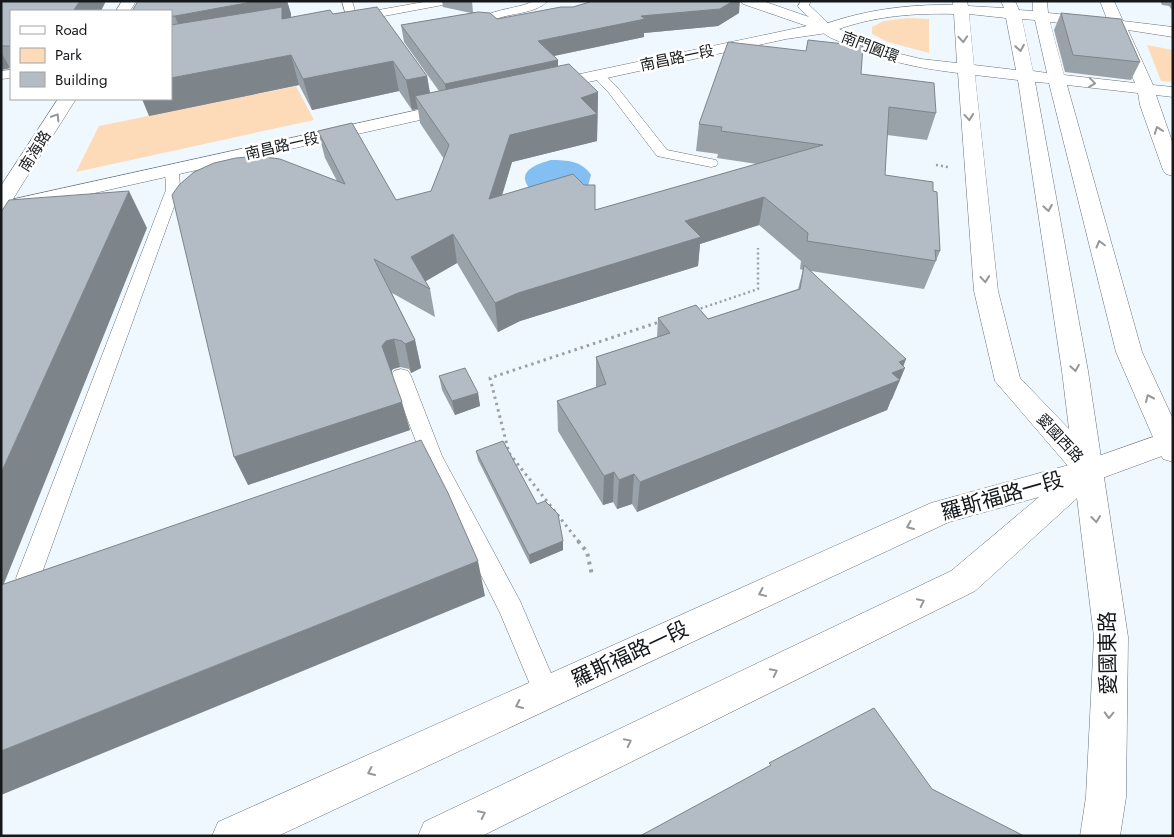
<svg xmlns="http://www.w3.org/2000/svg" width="1174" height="837" viewBox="0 0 1174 837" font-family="Jost,'Noto Sans TC',sans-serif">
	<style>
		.green { fill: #fddbb9 }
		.water { fill: #83bff2 }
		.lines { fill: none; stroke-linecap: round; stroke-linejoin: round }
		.service-casing { stroke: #69727a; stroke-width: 1 }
		.minor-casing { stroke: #69727a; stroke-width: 1 }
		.tertiary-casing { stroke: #69727a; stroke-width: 1 }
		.primary-casing { stroke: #69727a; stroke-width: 1 }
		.path-far2 { stroke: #9aa1a6; stroke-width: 2.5; stroke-dasharray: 2 3; stroke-linecap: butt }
		.path-far1 { stroke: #9aa1a6; stroke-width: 3; stroke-dasharray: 2.5 4; stroke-linecap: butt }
		.path { stroke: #9aa1a6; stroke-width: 4; stroke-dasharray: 3 5; stroke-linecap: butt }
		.service { fill: #fff; fill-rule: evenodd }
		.minor { fill: #fff; fill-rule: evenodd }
		.tertiary { fill: #fff; fill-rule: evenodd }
		.primary { fill: #fff; fill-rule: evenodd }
		.wall { fill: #9aa2a9 }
		.shaded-wall { fill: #7d848a }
		.building { fill: #b3bcc5; stroke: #7d848a }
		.oneway { stroke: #959798 }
		.labels { text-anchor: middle; stroke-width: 5; stroke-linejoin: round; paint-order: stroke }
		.far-street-label { font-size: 15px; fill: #14181b; stroke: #fff }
		.near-street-label { font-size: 21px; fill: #14181b; stroke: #fff }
	</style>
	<rect width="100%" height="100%" fill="#f0f8ff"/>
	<g class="green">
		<polygon points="908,18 929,19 929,53 888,42 872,34 872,27 884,21"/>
		<polygon points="1147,45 1173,50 1173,82 1161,81"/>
		<polygon points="296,86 314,120 76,172 99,126"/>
	</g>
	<path class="water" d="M551,160C567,160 582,161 591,175L588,186L530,189C515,171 537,164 551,160Z"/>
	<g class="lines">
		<g class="service-casing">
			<g id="service">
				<polygon points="342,1 352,1 356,14 429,1 453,1 448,4 352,22 347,19"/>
				<path d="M534,1H548C534,15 511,12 494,20C489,22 486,26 480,27L474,24C488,8 516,10 534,1Z"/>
				<polygon points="801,1 811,1 809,5 831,26 833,28 831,30 823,30 799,8 798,6"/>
				<polygon points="11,70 11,78 1,79 1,71"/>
				<polygon points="598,71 602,72 617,87 667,150 716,160 718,163 716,166 711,167 657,156 609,93 592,75"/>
				<path d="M172,166L177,167L179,170L180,190L43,570L59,574L63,581L59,588C47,593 32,590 20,585L16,578L166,190L165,170L167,167Z"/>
				<polygon points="401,369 408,371 411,376 442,456 520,601 559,692 555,701 546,705 537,701 500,613 427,467 406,474 399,472 395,466 399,460 420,452 391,376 394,371"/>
			</g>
		</g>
		<g class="minor-casing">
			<g id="minor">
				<polygon points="741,1 763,1 832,25 835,28 832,31 827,33 786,39 547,91 541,90 538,86 541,82 547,81 807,26 743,4"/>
				<polygon points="454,102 460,103 463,107 460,111 1,214 1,202"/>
			</g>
		</g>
		<g class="tertiary-casing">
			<g id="tertiary">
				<polygon points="122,1 136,1 130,11 116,11"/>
				<path d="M953,1H967L968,6L1004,8L1001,1H1015L1019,10L1033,11V1H1047L1048,13L1107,19L1100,1H1114L1123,21L1173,27V37L1128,30L1153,85L1173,87V97L1156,95L1173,144V176L1166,174L1163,170L1140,105L1138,93L1067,85L1142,352L1173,419V462L1163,459L1159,451L1116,352L1049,83L1035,82L1088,371L1128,637L1126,797L1120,836H1080L1086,797L1094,637L1074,473L995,381L974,291L958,73C917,68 884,61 846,44C836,40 825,37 819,28L822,25C865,10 907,4 953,5ZM954,14L957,63L921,59L888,51L839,29C876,16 914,13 954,14ZM969,14L1006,18L1016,70L974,65ZM1022,19L1035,20L1047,73L1033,71ZM1050,22L1111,28L1135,83L1064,75ZM975,75L1018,80L1062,371L1069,429L1020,378L998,291Z"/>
				<polygon points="58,99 76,99 11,202 8,206 1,208 1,186"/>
			</g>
		</g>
		<g class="primary-casing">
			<polygon id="primary" points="1173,430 1173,452 1097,480 975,591 482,836 418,836 424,822 951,571 1039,497 949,522 278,836 212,836 218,822 931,503 1087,460"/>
		</g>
		<g class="path-far2">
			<polyline points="936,165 948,167"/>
			<polyline points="696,310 758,289 758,248"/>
		</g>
		<polyline class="path-far1" points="579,542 509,453 490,378 662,321"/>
		<polyline class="path" points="578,541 587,552 592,575"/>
		<use href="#service" class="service"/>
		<use href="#minor" class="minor"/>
		<use href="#tertiary" class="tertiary"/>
		<use href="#primary" class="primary"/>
	</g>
	<g class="wall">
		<polygon points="1,1 11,11 11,70 10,68 1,70"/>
		<polygon points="138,1 287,1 291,14 291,17 333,14 427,76 430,93 439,91 404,42 401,25 471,13 443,7 442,1 472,1 473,12 497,19 739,13 718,26 644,33 644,37 554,56 558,60 558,66 598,92 597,141 512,162 502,196 595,210 757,164 717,158 718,154 696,151 699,124 861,74 936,113 927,140 887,135 885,175 933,191 940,251 924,289 811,271 903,366 892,399 891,400 887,410 637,512 632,504 617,509 613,502 603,505 558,431 557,401 596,387 596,357 657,337 658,318 708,319 798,289 803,270 800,269 801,261 759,225 700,244 698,266 520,321 498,332 457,263 425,281 430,289 435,317 392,293 415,340 421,368 411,373 409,369 400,367 393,369 391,372 410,430 248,485 337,181 325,158 318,131 396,200 431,191 444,159 420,123 418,109 412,110 399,91 312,110 299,85 149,116 171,99 171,11"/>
		<polygon points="1160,1 1173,1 1173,11 1169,6 1162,5"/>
		<polygon points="1061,13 1140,62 1131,80 1065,72 1054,30"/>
		<polygon points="439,376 478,393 480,406 455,415 442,390"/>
		<polygon points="476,451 563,541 563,550 530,564 478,460"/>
	</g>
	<g class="shaded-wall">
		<polygon points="80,1 106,1 101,11 73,11"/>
		<polygon points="257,1 287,1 291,14 290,25 186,44 175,16"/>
		<polygon points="733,1 740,1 739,13 718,26 644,33 644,37 539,59 538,41 641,16"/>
		<polygon points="1,52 10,68 1,70"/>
		<polygon points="291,55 299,85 149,116 142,99 171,99 171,78"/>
		<polygon points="558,60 558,78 447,103 445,84"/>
		<polygon points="393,61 399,91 312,110 303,79"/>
		<polygon points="427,76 432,106 415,96 418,109 412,110 406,80"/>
		<polygon points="598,92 597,141 512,162 492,227 489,199 510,135 581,98"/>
		<polygon points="129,191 147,228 1,591 1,473"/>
		<polygon points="764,197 759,225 700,244 698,266 520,321 498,332 495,303 685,221"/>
		<polygon points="453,234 457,263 421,284 411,257"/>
		<polygon points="394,339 400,367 393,369 389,375 382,346 386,341"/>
		<polygon points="415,340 421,368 411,373 405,344"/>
		<polygon points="906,359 902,370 905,368 892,399 891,400 887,410 637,512 640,482 892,373 899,362"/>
		<polygon points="478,393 480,406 455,415 452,401"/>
		<polygon points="402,402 410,430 248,485 234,457"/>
		<polygon points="614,472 613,502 603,505 604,476"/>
		<polygon points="634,474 632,504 617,509 619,480"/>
		<polygon points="563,541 563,550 530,564 529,555"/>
		<polygon points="478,561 485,596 1,795 1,751"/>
	</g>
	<g class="building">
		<polygon points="1,1 80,1 73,11 11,11 11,46 1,46"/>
		<polygon points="138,1 257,1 175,16 171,16 171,11 132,11"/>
		<polygon points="593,1 733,1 720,9 641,16 645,19 538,41 558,60 445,84 401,25 478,12 490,13 497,19 561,7 573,7"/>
		<polygon points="282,7 282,19 330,10 333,14 377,7 427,76 406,80 393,61 303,79 291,55 171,78 171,25"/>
		<polygon points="1061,13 1121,19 1140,62 1073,55"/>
		<polygon points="808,40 863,46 861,74 934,83 936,113 889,107 885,175 933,182 933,191 937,192 940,251 935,250 936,261 807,241 808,233 764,197 685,221 701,237 518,293 495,303 453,234 411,257 430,289 374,259 415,340 405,344 402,341 394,339 386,341 382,346 402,402 234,457 172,195 179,185 194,172 214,163 236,158 257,156 280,159 345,184 318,131 352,123 396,200 431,191 449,145 415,96 569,64 598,92 581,98 597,114 510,135 489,199 573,174 584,185 595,185 595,210 823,145 721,131 722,127 699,124 728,42 806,51"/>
		<polygon points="129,191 1,473 1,212 9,200"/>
		<polygon points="804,265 906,359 899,362 905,368 892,373 900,380 640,482 634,474 619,480 614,472 604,476 557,401 606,384 596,357 670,333 658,318 696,305 708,319 800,289"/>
		<polygon points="465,368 478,393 452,401 439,376"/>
		<polygon points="421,440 448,493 478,561 1,751 1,585"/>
		<polygon points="503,441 537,504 545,501 558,514 563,541 529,555 476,451"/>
		<polygon points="874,708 932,789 1024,836 640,836 771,765 769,763"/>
	</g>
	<defs><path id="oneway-chevron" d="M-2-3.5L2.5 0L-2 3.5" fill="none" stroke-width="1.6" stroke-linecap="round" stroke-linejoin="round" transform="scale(1.25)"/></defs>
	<g class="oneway">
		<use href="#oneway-chevron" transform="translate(963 39) rotate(86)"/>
		<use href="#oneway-chevron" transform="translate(1020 48) rotate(80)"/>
		<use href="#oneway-chevron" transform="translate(1092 83) rotate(7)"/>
		<use href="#oneway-chevron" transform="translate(56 117) rotate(-58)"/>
		<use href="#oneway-chevron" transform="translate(969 117) rotate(85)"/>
		<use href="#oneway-chevron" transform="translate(1158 130) rotate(-110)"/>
		<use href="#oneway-chevron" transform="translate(1048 208) rotate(80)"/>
		<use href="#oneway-chevron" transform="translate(1100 244) rotate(-105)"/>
		<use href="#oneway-chevron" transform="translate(985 279) rotate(85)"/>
		<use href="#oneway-chevron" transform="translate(1075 368) rotate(81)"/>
		<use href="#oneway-chevron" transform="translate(1149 398) rotate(-114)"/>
		<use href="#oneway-chevron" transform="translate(1096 519) rotate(83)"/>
		<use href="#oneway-chevron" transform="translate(910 526) rotate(156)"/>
		<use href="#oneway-chevron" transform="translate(762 593) rotate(156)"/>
		<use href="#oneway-chevron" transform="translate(921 602) rotate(-26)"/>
		<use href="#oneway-chevron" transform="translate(774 672) rotate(-26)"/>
		<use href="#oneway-chevron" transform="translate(519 705) rotate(155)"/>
		<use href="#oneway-chevron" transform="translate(1109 715) rotate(92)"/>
		<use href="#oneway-chevron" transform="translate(628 742) rotate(-26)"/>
		<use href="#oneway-chevron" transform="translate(371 772) rotate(155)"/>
		<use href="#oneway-chevron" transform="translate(482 814) rotate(-26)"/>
	</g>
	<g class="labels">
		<g class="far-street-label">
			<text transform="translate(870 47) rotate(21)" y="5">南門圓環</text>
			<text transform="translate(677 58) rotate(-12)" y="5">南昌路一段</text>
			<text transform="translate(282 146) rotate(-13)" y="5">南昌路一段</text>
			<text transform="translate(35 151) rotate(-58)" y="5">南海路</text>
			<text transform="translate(1060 438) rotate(47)" y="5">愛國西路</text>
		</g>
		<g class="near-street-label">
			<text transform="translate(1002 496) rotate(-16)" y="7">羅斯福路一段</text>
			<text transform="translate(1108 653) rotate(-91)" y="7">愛國東路</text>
			<text transform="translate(630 654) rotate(-25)" y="7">羅斯福路一段</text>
		</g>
	</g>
	<rect width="1174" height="837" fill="none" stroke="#14181b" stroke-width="5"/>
	<rect x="10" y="10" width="162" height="90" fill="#ffffff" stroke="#a1a3a4"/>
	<rect x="20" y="26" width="25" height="8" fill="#ffffff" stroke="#a1a3a4"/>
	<text x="55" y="35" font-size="15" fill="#14181b">Road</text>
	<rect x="20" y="48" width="25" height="15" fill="#fddbb9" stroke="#a1a3a4"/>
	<text x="55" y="60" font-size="15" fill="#14181b">Park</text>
	<rect x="20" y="72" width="25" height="15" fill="#b3bcc5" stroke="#a1a3a4"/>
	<text x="55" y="85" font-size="15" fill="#14181b">Building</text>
</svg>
